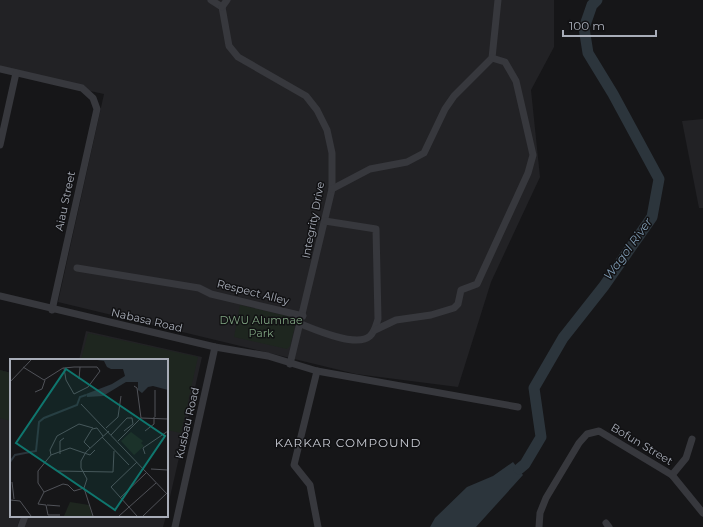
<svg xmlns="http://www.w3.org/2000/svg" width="703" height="527" viewBox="0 0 703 527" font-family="Montserrat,sans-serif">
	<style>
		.built { fill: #222225 }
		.green { fill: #1e261f }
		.water { fill: #2c353c }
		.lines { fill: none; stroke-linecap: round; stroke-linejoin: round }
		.river { stroke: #2c353c; stroke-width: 11 }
		.minor { stroke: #37383d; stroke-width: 7 }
		.labels { text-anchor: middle; stroke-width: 3; stroke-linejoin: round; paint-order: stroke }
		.street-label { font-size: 11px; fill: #a8adb8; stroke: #111113 }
		.park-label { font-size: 11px; fill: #7fa381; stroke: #111113 }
		.water-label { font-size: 12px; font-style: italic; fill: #7f9bb3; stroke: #111113 }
		.neighbourhood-label { font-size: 12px; letter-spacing: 1px; fill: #c9ccd4; stroke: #111113 }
		.inset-river { fill: none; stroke: #2c353c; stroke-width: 2 }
		.inset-road { fill: none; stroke: #505258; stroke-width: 1 }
		.view { fill: #0f766e; fill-opacity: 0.15; stroke: #0f766e; stroke-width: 2 }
		.inset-edge { fill: none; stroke: #a8adb8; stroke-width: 2 }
	</style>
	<rect width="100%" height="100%" fill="#161618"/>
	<g class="built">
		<polygon points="0,0 554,0 554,47 531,90 540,177 491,282 458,387 356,374 58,302 104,94 0,72"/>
		<polygon points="703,119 703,208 699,208 682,121"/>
		<polygon points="86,331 202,357 167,510 167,360 79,360"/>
		<polygon points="0,370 11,373 11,516 21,516 17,527 0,527"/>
		<polygon points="28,516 166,516 163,527 24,527"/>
	</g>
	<g class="green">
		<polygon points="240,305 292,317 296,322 290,346 287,349 234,337"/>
		<polygon points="88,333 198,357 181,433 167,430 167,360 81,360"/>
		<polygon points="0,370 11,373 11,421 0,418"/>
	</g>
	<polygon class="water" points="513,462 523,475 476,527 430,527 435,518 467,487 493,476"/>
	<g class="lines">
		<polyline class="river" points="519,469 525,464 541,437 534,388 563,338 604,286 652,217 659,179 613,94 588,53 584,28 592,5 597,0"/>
		<g class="minor">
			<polyline points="211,0 222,7"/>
			<polyline points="222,7 229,46 238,57 306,96 317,110 327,130 332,153 332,189 290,364"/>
			<polyline points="222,7 227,0"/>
			<polyline points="0,69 82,88 93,98 97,109 52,310"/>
			<polyline points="0,145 16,73"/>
			<polyline points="332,189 370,169 407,162 424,153 445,109 454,96 492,58 498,0"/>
			<polyline points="77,268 199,288 211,294 303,316"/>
			<polyline points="0,296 215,347 268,356 317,371 518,407"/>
			<path d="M301,324C316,330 357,348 370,336C375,331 376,325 378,319L376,229L325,221"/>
			<polyline points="375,330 396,320 431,315 454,308 458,304 461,290 477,284 528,173 533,155 516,81 505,62 492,58"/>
			<polyline points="317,371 294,465 310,485 318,527"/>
			<polyline points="672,475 686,458 692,439"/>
			<polyline points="606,523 609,527"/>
			<polyline points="21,527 25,516"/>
			<polyline points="175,527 215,347"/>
			<polyline points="539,527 540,513 546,498 579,443 587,434 599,431 672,475 703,513"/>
		</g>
	</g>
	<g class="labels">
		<g class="street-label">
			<text transform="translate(65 201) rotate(-78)" y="4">Aiau Street</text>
			<text transform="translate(313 220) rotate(-79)" y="4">Integrity Drive</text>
			<text transform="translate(253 292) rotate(14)" y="4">Respect Alley</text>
			<text transform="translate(147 320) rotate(13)" y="4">Nabasa Road</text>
			<text transform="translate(187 423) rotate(-77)" y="4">Kusbau Road</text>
			<text transform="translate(642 444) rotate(31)" y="4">Bofun Street</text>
		</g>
		<g class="park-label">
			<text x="261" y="324">DWU Alumnae<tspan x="261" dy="13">Park</tspan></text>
		</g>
		<g class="water-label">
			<text transform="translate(628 249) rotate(-54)" y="4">Wagol River</text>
		</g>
		<g class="neighbourhood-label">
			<text x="348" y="447">KARKAR COMPOUND</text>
		</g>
	</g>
	<g transform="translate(10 359)">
		<rect width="158" height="158" fill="#161618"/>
		<path d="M121,73L133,82L131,84L134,87L124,96L111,82ZM60,143L79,146L82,157H54Z" fill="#1e261f"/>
		<path d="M87,1H158V31L143,27L138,28L132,34L128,31V23H116L93,37L77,38L76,35L102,25L115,17L113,10H101L97,8L94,2Z" fill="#2c353c"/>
		<path class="inset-river" d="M0,103L5,96L26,92L29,63L34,59L67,46L70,38L76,36"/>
		<path class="inset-road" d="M13,8L34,21L53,9H54L64,8H87L90,12L78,28L64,35L56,21L54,9M69,20L70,8M0,23L21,1M124,27L127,29L131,59M145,31V58M25,33L32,30L35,21M71,45L158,136M96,69L108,58L111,37M135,72L144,65V58M101,76L117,59H122L123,65L114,72M92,78L119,106M108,82L131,59L158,60M80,89L74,83L82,70L87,69L93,77M50,95V82L54,79M135,95L133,89L158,72M41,96L40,91L47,77L69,65L83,69M141,110L158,111M47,112L103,113L104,92M2,123L4,140M74,129L77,120L71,109V102L76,93L99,72M74,129L83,157M34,133L28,124V112L41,96L60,89L80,96L85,91M110,139L136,114M0,141L10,142L21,157M37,146L50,147M50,156H38L36,146L28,145L34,133L53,125L58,126L64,132L74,129M109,157L146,124M127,157L101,128L127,103M133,157L157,134"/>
		<path class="view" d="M56,10L155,77L105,151L6,84Z"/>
		<rect width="158" height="158" class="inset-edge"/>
	</g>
	<path d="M563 30v6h93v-6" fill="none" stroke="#a8adb8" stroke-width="2"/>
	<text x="569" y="30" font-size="12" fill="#a8adb8" stroke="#111113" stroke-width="3" paint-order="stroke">100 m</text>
</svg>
